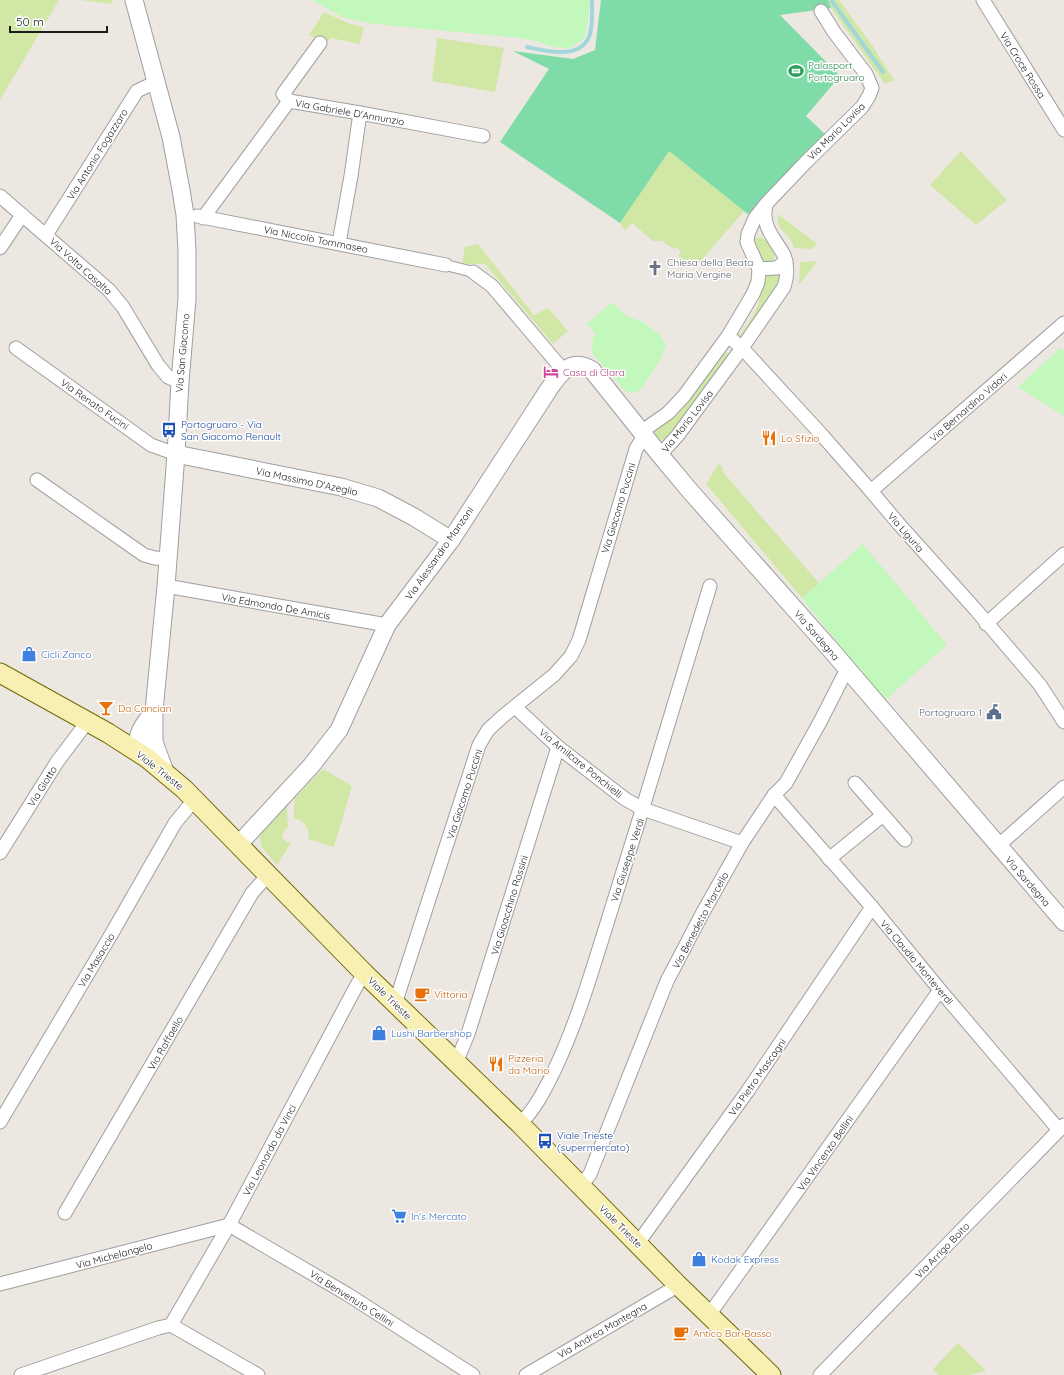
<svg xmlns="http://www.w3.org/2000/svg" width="1064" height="1375" viewBox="0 0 1064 1375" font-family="Quicksand,sans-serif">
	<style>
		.grass { fill: #d1e7a6 }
		.park { fill: #c2f8bc }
		.pitch { fill: #7fdca8 }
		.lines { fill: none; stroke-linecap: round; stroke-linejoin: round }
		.stream { stroke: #a1d7da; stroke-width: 4 }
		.pedestrian-casing { stroke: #9f9f9f; stroke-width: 12 }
		.minor-casing { stroke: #9f9f9f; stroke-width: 15 }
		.tertiary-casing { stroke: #9f9f9f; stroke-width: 19 }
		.secondary-casing { stroke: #6f6806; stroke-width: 21 }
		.pedestrian { stroke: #fff; stroke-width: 10 }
		.minor { stroke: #fff; stroke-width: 13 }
		.tertiary { stroke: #fff; stroke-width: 17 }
		.secondary { stroke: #f8f0b3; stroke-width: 19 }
		.labels { text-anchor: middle; stroke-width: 3; stroke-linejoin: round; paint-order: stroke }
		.leisure-label { font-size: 10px; fill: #27864d; stroke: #fff; text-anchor: start }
		.street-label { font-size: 10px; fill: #1b1b1b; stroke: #fff }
		.worship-label { font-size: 10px; fill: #5b616d; stroke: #fff; text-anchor: start }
		.hotel-label { font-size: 10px; fill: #b23c85; stroke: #fff; text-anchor: start }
		.transit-label { font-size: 10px; fill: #164399; stroke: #fff; text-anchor: start }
		.food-label { font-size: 10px; fill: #c56008; stroke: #fff; text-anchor: start }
		.shop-label { font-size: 10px; fill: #366cbe; stroke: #fff; text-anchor: start }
		.service-label { font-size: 10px; fill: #4e5e75; stroke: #fff; text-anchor: end }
	</style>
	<rect width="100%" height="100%" fill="#ede7e1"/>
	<g class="grass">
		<polygon points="0,0 59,0 0,100"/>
		<polygon points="81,0 112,0 113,2 111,4"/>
		<polygon points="828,0 839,0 872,45 894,80 885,84 831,8"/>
		<polygon points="324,12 350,24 364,27 360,44 331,38 327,43 309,35"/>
		<polygon points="437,38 504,48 495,92 432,81"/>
		<polygon points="669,150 744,211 699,263 685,264 678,255 681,253 677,247 674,249 662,241 653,241 632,223 625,231 620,223"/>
		<polygon points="961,151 1007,200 976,225 930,185"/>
		<path d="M778,214L817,244L812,249L794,248C793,245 792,242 790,239C783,229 776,229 778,214Z"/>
		<path d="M761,237C769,242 780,253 772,262L763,263L753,241L756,238Z"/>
		<polygon points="478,244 534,315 548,308 568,331 553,344 485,264 462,264 465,247"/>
		<polygon points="817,261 799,285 800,262"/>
		<path d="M764,270H781C780,290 751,323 739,340L737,338C742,330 749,323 754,314C761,301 763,285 764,270Z"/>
		<polygon points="726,352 729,354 677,427 663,440 658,439 654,435 655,431 678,414"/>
		<polygon points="719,463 723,469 722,471 819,583 802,598 706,484"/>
		<path d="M323,769L352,786L334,847L308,839C310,829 305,821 294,818V806L295,798Z"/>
		<polygon points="288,804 287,810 288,827 284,831 282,837 286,842 291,843 277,865 261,846 260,835"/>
		<polygon points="958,1343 986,1371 970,1375 938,1375 933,1369"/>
	</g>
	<g class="park">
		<polygon points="312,0 590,0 588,21 584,39 570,48 551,47 540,42 520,38 375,24 344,18"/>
		<polygon points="612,302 625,315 643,322 660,335 666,345 661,358 642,388 637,392 633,393 625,391 592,353 593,336 596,334 587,324"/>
		<polygon points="1061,347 1064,351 1064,416 1018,387"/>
		<polygon points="863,544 947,645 884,701 802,598"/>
	</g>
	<polygon class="pitch" points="601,0 828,0 831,8 780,15 840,76 806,116 826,135 748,214 744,211 669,151 620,223 500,142 549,69 513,51 573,59 595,50"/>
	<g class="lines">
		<g class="stream">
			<polyline points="831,0 883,72"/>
			<path d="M527,47C545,51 579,60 589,37C593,28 592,10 592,0"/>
		</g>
		<g class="pedestrian-casing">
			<polyline id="pedestrian" points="446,265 473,272"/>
		</g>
		<g class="minor-casing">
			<g id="minor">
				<polyline points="983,0 1064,130"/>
				<polyline points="289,101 283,94 320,43"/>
				<polyline points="0,196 109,290 123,307 158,365 168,377 180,382"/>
				<polyline points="197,216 446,265"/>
				<polyline points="203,218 289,101 360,113 483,136"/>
				<polyline points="46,235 137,91 156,82"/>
				<polyline points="339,243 351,176 360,113"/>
				<polyline points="0,248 22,215"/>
				<polyline points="759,269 777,268 786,261"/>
				<polyline points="473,272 492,286 563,370"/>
				<polyline points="728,336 742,348 821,434 871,491 898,523 976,610 1040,685 1064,722"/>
				<polyline points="16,348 151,445 176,454"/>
				<polyline points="641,432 668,413 684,396 728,336 753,294 758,282 759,269 747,242 748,234 755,218 766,204 806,162 862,107 869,96 872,88 866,74 834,32 821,11"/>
				<path d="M660,455L678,435L742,348L784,287C788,276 788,267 784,255C774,237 761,227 766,205"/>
				<polyline points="37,480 144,555 155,558 167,559"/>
				<polyline points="871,491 1064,323"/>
				<polyline points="166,586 387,625"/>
				<polyline points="986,624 1064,554"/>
				<polyline points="515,707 558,747 625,799 643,809 742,843"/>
				<polyline points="855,783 905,840"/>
				<polyline points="774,795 872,907 940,990 1059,1130"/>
				<polyline points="998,846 1064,787"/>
				<polyline points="0,853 57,762 88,721"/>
				<polyline points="829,859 883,815"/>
				<polyline points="395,1004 479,745 488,730 502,717 554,675 571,656 579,640 636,449 644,436"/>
				<polyline points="456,1063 468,1034 558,747"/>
				<polyline points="0,1122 112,933 175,823 195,799"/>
				<path d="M520,1124C536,1108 544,1091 554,1071C577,1023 592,971 608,920C643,809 676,698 710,586"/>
				<polyline points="581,1186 590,1174 667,981 702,914 742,843 774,795 786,783 820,722 847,669"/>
				<polyline points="65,1213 252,893 268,875"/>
				<polyline points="638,1243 747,1092 872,907"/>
				<polyline points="0,1284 229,1225 347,1294 473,1375"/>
				<polyline points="709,1315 940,990"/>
				<polyline points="171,1325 229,1225 358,983 365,974"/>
				<polyline points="171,1325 258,1375"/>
				<polyline points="21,1375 158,1328 171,1325"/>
				<polyline points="526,1375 669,1291 677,1284"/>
				<polyline points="820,1375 1064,1125"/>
			</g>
		</g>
		<g class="tertiary-casing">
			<g id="tertiary">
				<polyline points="134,0 171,137 181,190 185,215 187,251 187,299 180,382 176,454 166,586 154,711 154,742 165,772"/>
				<polyline points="176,454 341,487 378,498 414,517 451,540"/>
				<path d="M148,756L147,758C144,754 141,751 139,747C134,734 147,721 154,711"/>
				<path d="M239,844L311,766L339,730L387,625L451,540L549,389C560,373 571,357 592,370L660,455L690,491L831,650L1064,922"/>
			</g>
		</g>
		<g class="secondary-casing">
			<polyline id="secondary" points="0,673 108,733 147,758 184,789 365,974 520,1124 677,1284 771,1375"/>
		</g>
		<use href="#pedestrian" class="pedestrian"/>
		<use href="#minor" class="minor"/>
		<use href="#tertiary" class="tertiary"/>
		<use href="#secondary" class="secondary"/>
	</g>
	<defs>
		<g id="stadium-bare" transform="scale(1.2)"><path d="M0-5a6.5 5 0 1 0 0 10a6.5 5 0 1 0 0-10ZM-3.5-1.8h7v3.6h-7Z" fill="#2e9e5b" stroke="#fff" stroke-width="2.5" paint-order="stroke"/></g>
		<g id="church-bare" transform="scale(1.2)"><path d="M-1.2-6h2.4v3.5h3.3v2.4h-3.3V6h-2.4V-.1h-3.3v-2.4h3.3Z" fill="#6b7280" stroke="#fff" stroke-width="2.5" paint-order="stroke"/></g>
		<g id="hotel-bare" transform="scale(1.2)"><path d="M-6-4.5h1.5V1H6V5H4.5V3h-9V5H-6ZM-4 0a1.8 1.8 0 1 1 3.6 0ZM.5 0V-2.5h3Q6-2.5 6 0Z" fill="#d1479c" stroke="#fff" stroke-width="2.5" paint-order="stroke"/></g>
		<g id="bus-bare" transform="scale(1.2)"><path d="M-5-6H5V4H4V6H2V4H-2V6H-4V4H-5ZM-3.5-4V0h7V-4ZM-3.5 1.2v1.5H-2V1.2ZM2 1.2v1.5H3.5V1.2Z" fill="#1a4fb4" stroke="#fff" stroke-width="2.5" paint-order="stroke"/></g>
		<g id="restaurant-bare" transform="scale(1.2)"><path d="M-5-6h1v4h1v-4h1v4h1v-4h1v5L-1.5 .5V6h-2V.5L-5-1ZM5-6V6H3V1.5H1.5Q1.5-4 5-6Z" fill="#e8710a" stroke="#fff" stroke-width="2.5" paint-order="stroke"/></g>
		<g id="shop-bare" transform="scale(1.2)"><path d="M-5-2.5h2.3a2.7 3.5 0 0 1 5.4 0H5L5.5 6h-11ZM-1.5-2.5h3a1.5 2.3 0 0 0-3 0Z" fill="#3f7fe0" stroke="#fff" stroke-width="2.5" paint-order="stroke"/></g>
		<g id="bar-bare" transform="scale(1.2)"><path d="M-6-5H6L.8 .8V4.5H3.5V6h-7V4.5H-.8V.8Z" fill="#e8710a" stroke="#fff" stroke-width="2.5" paint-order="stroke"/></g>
		<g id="civic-bare" transform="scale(1.2)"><path d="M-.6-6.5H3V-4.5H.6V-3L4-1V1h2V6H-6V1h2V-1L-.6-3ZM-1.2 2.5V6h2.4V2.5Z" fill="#5c6f8a" stroke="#fff" stroke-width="2.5" paint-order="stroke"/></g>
		<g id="cafe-bare" transform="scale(1.2)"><path d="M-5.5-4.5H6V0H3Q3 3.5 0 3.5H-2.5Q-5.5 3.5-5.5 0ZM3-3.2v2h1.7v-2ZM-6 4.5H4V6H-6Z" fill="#e8710a" stroke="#fff" stroke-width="2.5" paint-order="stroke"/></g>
		<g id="supermarket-bare" transform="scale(1.2)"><path d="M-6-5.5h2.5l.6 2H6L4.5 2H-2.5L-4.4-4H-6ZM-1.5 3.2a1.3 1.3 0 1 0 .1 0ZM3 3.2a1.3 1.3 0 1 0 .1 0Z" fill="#3f7fe0" stroke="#fff" stroke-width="2.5" paint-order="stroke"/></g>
	</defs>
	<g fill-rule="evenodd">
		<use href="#stadium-bare" x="796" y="71"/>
		<use href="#church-bare" x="655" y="268"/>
		<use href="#hotel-bare" x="551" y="372"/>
		<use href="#bus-bare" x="169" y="430"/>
		<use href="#restaurant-bare" x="769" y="438"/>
		<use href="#shop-bare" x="29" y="654"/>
		<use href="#bar-bare" x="106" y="708"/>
		<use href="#civic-bare" x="994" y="712"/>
		<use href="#cafe-bare" x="422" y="994"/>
		<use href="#shop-bare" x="379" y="1033"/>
		<use href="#restaurant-bare" x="496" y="1064"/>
		<use href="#bus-bare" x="545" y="1141"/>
		<use href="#supermarket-bare" x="399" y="1216"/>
		<use href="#shop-bare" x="699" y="1259"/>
		<use href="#cafe-bare" x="681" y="1333"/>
	</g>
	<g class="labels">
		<g class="leisure-label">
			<text x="808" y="69">Palasport<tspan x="808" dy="12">Portogruaro</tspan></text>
		</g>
		<g class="street-label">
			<text transform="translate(1023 65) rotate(58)" y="4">Via Croce Rossa</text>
			<text transform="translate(350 112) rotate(10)" y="4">Via Gabriele D'Annunzio</text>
			<text transform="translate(836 131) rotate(-45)" y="4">Via Mario Lovisa</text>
			<text transform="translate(97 154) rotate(-58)" y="4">Via Antonio Fogazzaro</text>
			<text transform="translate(316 239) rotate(11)" y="4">Via Niccolò Tommaseo</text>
			<text transform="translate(81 266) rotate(42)" y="4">Via Volta Casalta</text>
			<text transform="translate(182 353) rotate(-85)" y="4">Via San Giacomo</text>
			<text transform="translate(95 404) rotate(35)" y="4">Via Renato Fucini</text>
			<text transform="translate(968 407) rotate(-41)" y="4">Via Bernardino Vidori</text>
			<text transform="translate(687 421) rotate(-52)" y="4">Via Mario Lovisa</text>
			<text transform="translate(307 481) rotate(12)" y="4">Via Massimo D'Azeglio</text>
			<text transform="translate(618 508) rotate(-73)" y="4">Via Giacomo Puccini</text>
			<text transform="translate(906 532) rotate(49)" y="4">Via Liguria</text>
			<text transform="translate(439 553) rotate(-55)" y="4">Via Alessandro Manzoni</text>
			<text transform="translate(276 606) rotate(10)" y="4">Via Edmondo De Amicis</text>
			<text transform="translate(817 635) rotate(49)" y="4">Via Sardegna</text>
			<text transform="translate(581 763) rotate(39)" y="4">Via Amilcare Ponchielli</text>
			<text transform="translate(160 770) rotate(38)" y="4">Viale Trieste</text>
			<text transform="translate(42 786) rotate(-58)" y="4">Via Giotto</text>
			<text transform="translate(464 794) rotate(-72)" y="4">Via Giacomo Puccini</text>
			<text transform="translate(627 860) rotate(-72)" y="4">Via Giuseppe Verdi</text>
			<text transform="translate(1028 881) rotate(49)" y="4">Via Sardegna</text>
			<text transform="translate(509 905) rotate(-73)" y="4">Via Gioacchino Rossini</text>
			<text transform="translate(700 920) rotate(-62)" y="4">Via Benedetto Marcello</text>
			<text transform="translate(96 960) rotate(-59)" y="4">Via Masaccio</text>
			<text transform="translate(917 962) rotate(50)" y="4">Via Claudio Monteverdi</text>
			<text transform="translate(390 998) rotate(44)" y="4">Viale Trieste</text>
			<text transform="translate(165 1043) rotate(-60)" y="4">Via Raffaello</text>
			<text transform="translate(757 1077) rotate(-55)" y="4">Via Pietro Mascagni</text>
			<text transform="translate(269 1150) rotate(-62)" y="4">Via Leonardo da Vinci</text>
			<text transform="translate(825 1153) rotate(-55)" y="4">Via Vincenzo Bellini</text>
			<text transform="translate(621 1226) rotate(45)" y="4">Viale Trieste</text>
			<text transform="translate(942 1250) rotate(-46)" y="4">Via Arrigo Boito</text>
			<text transform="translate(114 1255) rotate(-15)" y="4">Via Michelangelo</text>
			<text transform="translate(352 1298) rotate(32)" y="4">Via Benvenuto Cellini</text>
			<text transform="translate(602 1330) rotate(-30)" y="4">Via Andrea Mantegna</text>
		</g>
		<g class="worship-label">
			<text x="667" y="266">Chiesa della Beata<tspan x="667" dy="12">Maria Vergine</tspan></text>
		</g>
		<g class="hotel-label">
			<text x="563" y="376">Casa di Clara</text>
		</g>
		<g class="transit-label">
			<text x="181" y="428">Portogruaro - Via<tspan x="181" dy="12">San Giacomo Renault</tspan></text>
			<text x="557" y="1139">Viale Trieste<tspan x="557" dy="12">(supermercato)</tspan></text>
		</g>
		<g class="food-label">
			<text x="781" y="442">Lo Sfizio</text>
			<text x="118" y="712">Da Cancian</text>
			<text x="434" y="998">Vittoria</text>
			<text x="508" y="1062">Pizzeria<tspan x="508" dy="12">da Mario</tspan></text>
			<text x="693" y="1337">Antico Bar Basso</text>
		</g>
		<g class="shop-label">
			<text x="41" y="658">Cicli Zanco</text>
			<text x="391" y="1037">Lushi Barbershop</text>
			<text x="411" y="1220">In's Mercato</text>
			<text x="711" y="1263">Kodak Express</text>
		</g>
		<g class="service-label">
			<text x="982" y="716">Portogruaro 1</text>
		</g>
	</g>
	<path d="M10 26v6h97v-6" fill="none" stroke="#1b1b1b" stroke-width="2"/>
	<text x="16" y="26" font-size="12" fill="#1b1b1b" stroke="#ffffff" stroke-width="3" paint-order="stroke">50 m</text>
</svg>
